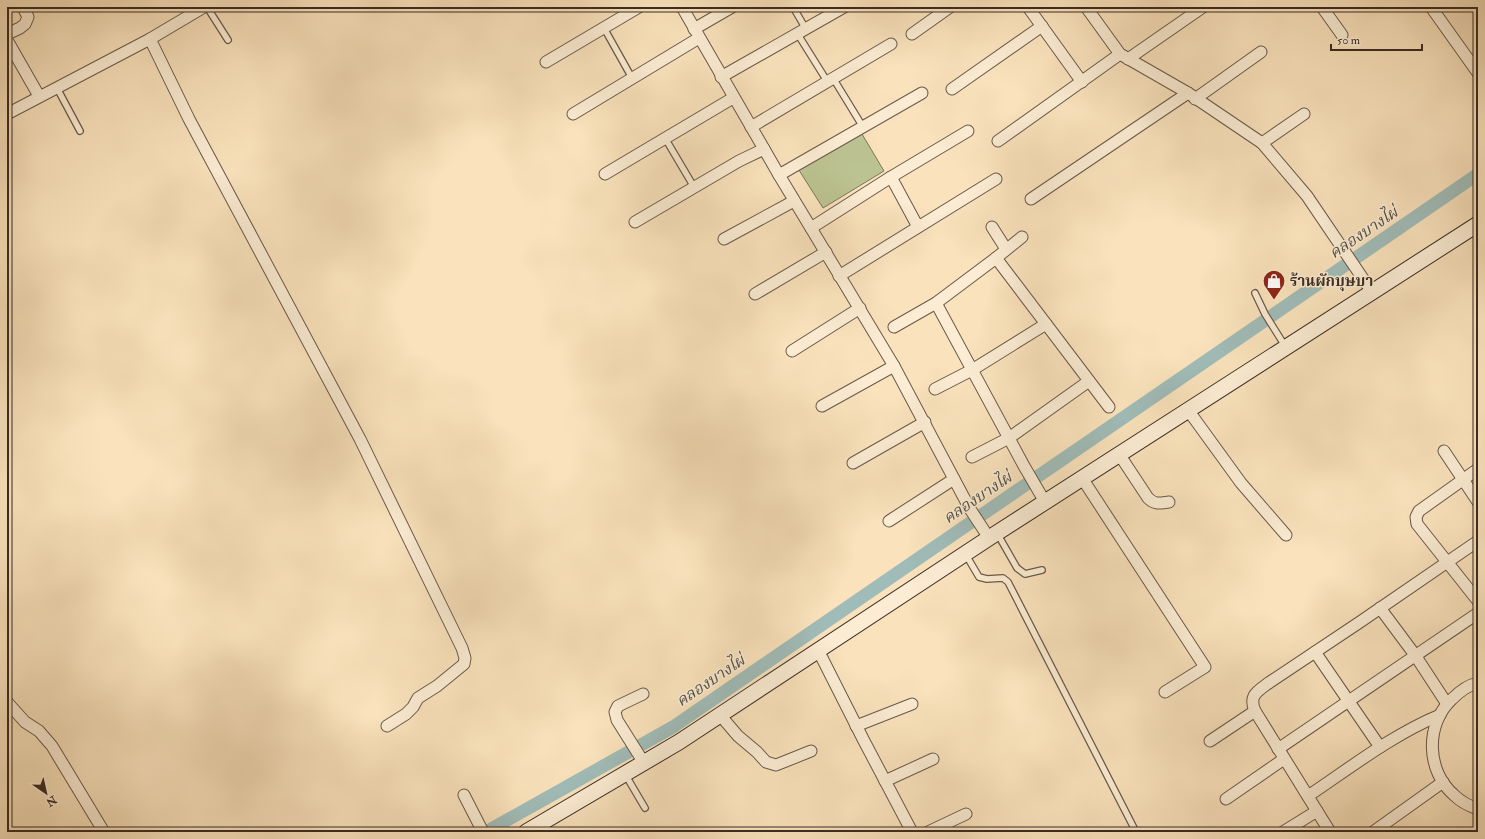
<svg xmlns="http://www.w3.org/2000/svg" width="1485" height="839" viewBox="0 0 1485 839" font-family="'IM FELL Double Pica','Noto Serif Thai',serif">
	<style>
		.green { fill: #bcc392; stroke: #7c775a }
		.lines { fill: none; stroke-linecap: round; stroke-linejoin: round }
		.canal { stroke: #a0bcb8; stroke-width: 13 }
		.lane-casing { stroke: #6a5949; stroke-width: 8 }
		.street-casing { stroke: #6a5949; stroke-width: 13 }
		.secondary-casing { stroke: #3b2b23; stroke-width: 17 }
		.lane { stroke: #fbecd3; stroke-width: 5.5 }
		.street { stroke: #fbecd3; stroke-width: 11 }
		.secondary { stroke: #fbecd3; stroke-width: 15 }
		.labels { text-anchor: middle; stroke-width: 3; stroke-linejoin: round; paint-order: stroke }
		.poi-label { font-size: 15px; font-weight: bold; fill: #3b2b23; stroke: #fbecd3; text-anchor: start }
		.water-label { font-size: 16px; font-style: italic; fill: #544f48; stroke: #fbecd3 }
	</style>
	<rect width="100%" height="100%" fill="#f9e2bc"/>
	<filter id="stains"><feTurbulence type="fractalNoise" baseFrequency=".005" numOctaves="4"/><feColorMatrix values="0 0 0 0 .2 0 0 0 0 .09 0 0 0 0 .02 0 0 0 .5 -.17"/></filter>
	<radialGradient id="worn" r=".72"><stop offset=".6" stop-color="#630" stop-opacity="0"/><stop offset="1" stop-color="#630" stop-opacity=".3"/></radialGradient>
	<polygon class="green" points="859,129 884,171 823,208 797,167"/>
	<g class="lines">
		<polyline class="canal" points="486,832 673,727 1478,174"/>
		<g class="lane-casing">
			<g id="lane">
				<polyline points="207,7 228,40"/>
				<polyline points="793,7 806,29"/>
				<polyline points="604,28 632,78"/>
				<polyline points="797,33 827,81"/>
				<polyline points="833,78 863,127"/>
				<polyline points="57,88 80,131"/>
				<polyline points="665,138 694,187"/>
				<polyline points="1255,293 1265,314 1285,346"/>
				<polyline points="997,533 1017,568 1025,574 1042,570"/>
				<polyline points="966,555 979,577 987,579 1003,578 1008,582 1136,832"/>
				<polyline points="625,774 645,808"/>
			</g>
		</g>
		<g class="street-casing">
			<g id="street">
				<polyline points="682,7 779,175 894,366 970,509 989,538"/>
				<polyline points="1028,7 1082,82"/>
				<polyline points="1086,7 1120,54 1188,93 1262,143 1307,196 1372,292"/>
				<polyline points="1322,7 1342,35"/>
				<polyline points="1431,7 1478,73"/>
				<polyline points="694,29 732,7"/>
				<polyline points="7,34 20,28 25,24 28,17 23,7"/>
				<polyline points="912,34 950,7"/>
				<polyline points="150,39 189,119 360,439 462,648 465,658 464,664 437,686 418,698 413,707 406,714 387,726"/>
				<polyline points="7,40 39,96"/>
				<polyline points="1128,59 1203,7"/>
				<polyline points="546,62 639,7"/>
				<polyline points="721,77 844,7"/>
				<polyline points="952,89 1042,26"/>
				<polyline points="1195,99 1261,52"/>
				<polyline points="7,114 150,39 204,7"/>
				<polyline points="573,114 699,38"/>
				<polyline points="751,127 891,44"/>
				<polyline points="998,141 1120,54"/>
				<polyline points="1262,143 1304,114"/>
				<polyline points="605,174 733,98"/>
				<polyline points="779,175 922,93"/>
				<polyline points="891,177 918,227"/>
				<polyline points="1031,199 1188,93"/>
				<polyline points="635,222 739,161 764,149"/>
				<polyline points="992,227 1006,249"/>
				<polyline points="811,228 891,177 968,131"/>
				<polyline points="724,239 794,201"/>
				<polyline points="996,258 1109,407"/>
				<polyline points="839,276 996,179"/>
				<polyline points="755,294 826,252"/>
				<polyline points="936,303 1024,466 1045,502"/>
				<polyline points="894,327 936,303 996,258 1022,237"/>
				<polyline points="792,351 860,308"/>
				<polyline points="935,389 972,370 1046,324"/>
				<polyline points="822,406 894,366"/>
				<polyline points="1188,410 1241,483 1286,535"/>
				<polyline points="1444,451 1478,502"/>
				<path d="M1119,454L1148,498C1155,505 1160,503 1169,502"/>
				<polyline points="972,457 1009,438 1089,381"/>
				<polyline points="853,463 925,422"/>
				<polyline points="1478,469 1419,511 1416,517 1417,524 1478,601"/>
				<polyline points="1082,478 1205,667 1165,692"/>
				<polyline points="889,521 954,479"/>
				<polyline points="1380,608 1415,655 1447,704"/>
				<polyline points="818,650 863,739 912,832"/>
				<polyline points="1315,652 1380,747"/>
				<path d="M1478,683C1468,685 1459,692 1452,699C1425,724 1426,771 1454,795C1461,802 1469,806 1478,809"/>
				<polyline points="643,694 618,706 615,712 617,720 644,763"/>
				<polyline points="7,702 25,722 39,731 52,746 104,832"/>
				<polyline points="720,715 738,736 757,752 766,762 776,765 811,751"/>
				<polyline points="856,726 912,704"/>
				<polyline points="1210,741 1255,711"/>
				<polyline points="1278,749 1478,613"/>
				<polyline points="885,781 933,759"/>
				<polyline points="464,795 483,832"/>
				<path d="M1308,796C1350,768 1392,735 1440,715"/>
				<polyline points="1226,799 1284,759"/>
				<polyline points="928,832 966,814"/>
				<polyline points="1283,832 1317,811"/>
				<path d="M1330,832L1255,711C1248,695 1258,691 1270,682L1360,622L1478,541"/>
				<polyline points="1373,832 1443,782"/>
			</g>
		</g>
		<g class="secondary-casing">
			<polyline id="secondary" points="526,832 679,742 989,538 1478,224"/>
		</g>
		<use href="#lane" class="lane"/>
		<use href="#street" class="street"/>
		<use href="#secondary" class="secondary"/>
	</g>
	<defs>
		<g id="shop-pin" transform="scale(1.15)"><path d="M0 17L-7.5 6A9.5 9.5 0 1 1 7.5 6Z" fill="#8f2418" stroke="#fbecd3"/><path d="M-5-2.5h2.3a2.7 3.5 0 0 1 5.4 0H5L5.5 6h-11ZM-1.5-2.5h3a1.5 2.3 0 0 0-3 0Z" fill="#fff"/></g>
	</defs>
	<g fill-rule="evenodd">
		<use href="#shop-pin" x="1274" y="281"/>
	</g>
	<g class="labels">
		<g class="poi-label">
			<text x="1290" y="286">ร้านผักบุษบา</text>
		</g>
		<g class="water-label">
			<text transform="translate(1363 232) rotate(-34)" y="6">คลองบางไผ่</text>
			<text transform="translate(977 497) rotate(-34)" y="6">คลองบางไผ่</text>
			<text transform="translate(710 680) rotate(-34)" y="6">คลองบางไผ่</text>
		</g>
	</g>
	<rect width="1485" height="839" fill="none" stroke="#f9e2bc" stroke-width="24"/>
	<rect x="8" y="8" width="1469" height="823" fill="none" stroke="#3b2b23" stroke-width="2"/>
	<rect x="12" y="12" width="1461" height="815" fill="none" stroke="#3b2b23"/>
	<g transform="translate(46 793) rotate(146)" stroke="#fbecd3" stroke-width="3" paint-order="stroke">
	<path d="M0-3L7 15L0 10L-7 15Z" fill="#3b2b23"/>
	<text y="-6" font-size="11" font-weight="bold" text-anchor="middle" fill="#3b2b23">N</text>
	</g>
	<path d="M1331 44v6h91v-6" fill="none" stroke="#3b2b23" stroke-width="2"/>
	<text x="1337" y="44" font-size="12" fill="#3b2b23" stroke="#fbecd3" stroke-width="3" paint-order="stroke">50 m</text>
	<rect width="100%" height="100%" filter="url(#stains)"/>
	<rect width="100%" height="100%" fill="url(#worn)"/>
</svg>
